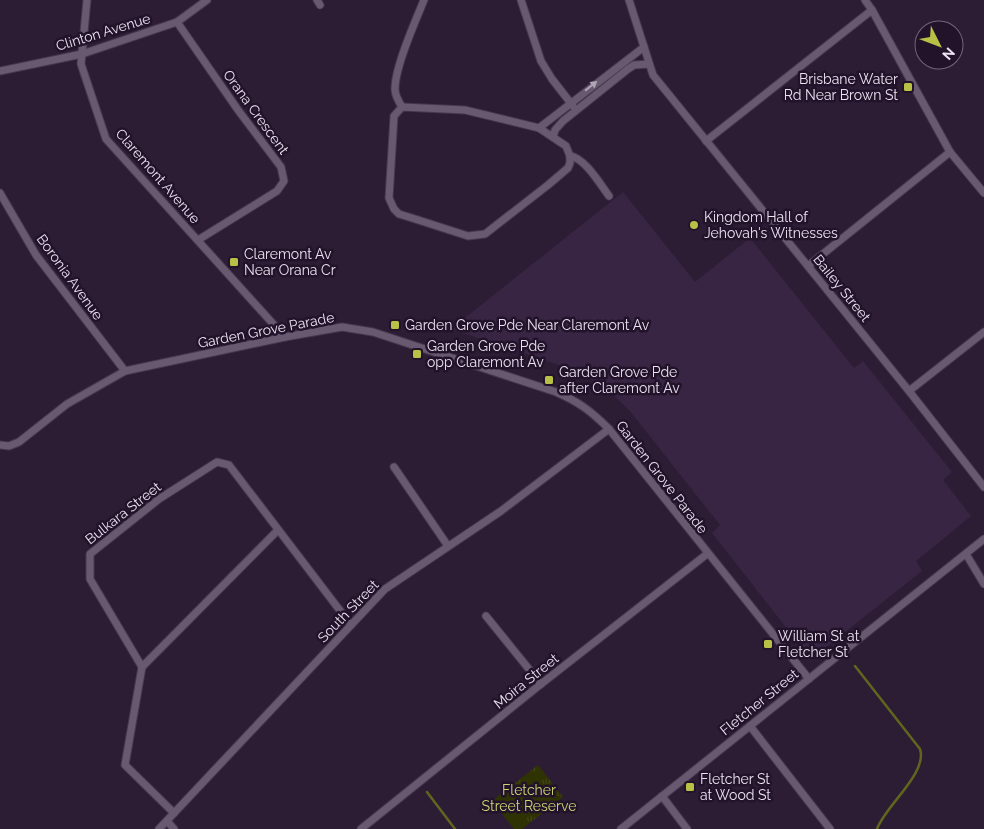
<svg xmlns="http://www.w3.org/2000/svg" width="984" height="829" viewBox="0 0 984 829" font-family="Raleway,sans-serif">
	<style>
		.built { fill: #382543 }
		.grass { fill: url(#grass-tufts) }
		.lines { fill: none; stroke-linecap: round; stroke-linejoin: round }
		.stream { stroke: #61651d; stroke-width: 2.5 }
		.minor-casing { stroke: #47384f; stroke-width: 9 }
		.minor { stroke: #685971; stroke-width: 7 }
		.oneway { fill: #b0a4b7 }
		.poi-dot { fill: #b8c146; stroke: #22132b; stroke-width: 2 }
		.labels { text-anchor: middle; stroke-width: 5; stroke-linejoin: round; paint-order: stroke }
		.street-label { font-size: 14px; fill: #ebe1f1; stroke: #22132b }
		.poi-label { font-size: 14px; fill: #ebe1f1; stroke: #22132b; text-anchor: start }
		.park-label { font-size: 14px; fill: #cdd572; stroke: #22132b }
	</style>
	<defs>
		<pattern id="grass-tufts" width="24" height="20" patternUnits="userSpaceOnUse" patternTransform="scale(1.25)"><rect width="24" height="20" fill="#2f3202"/><path d="M3 7l-1-3M5 7V3M7 7l1-3M15 17l-1-3M17 17v-4M19 17l1-3" fill="none" stroke="#43461b"/></pattern>
	</defs>
	<rect width="100%" height="100%" fill="#2c1d35"/>
	<polygon class="built" points="623,192 695,282 750,238 854,368 863,361 952,472 943,480 971,516 916,561 922,571 811,659 712,533 720,525 630,411 612,394 589,378 571,369 451,329"/>
	<polygon class="grass" points="538,765 563,797 522,829 514,829 492,801"/>
	<g class="lines">
		<g class="stream">
			<path d="M855,666L920,749C928,773 885,806 877,829"/>
			<polyline points="427,792 455,829"/>
		</g>
		<g class="minor-casing">
			<g id="minor">
				<polyline points="87,0 81,64 106,139 285,337"/>
				<polyline points="317,0 320,5"/>
				<polyline points="521,0 541,61 552,79 573,106"/>
				<polyline points="629,0 653,75 909,391 984,487"/>
				<polyline points="865,0 872,10 950,152 984,193"/>
				<polyline points="177,22 238,110 281,167 284,181 277,191 198,240"/>
				<polyline points="0,71 82,54 177,22 207,0"/>
				<polygon points="402,107 465,110 539,128 566,146 570,156 570,163 568,168 548,185 485,234 468,236 412,218 399,214 394,209 389,198 394,116"/>
				<path d="M402,107C399,102 395,96 395,89C395,67 415,22 424,0"/>
				<polyline points="539,128 644,47"/>
				<polyline points="553,137 555,130 563,121 628,69 634,65 649,64"/>
				<polyline points="706,141 872,10"/>
				<path d="M570,156C585,158 600,184 609,196"/>
				<polyline points="0,193 36,255 125,371"/>
				<polyline points="808,266 950,152"/>
				<polyline points="909,391 984,332"/>
				<path d="M0,445L9,446L19,442L67,404L125,371L285,337L342,327L373,332L556,392C579,402 591,411 609,429L809,679"/>
				<polyline points="394,467 448,546"/>
				<polyline points="966,554 984,584"/>
				<polyline points="486,616 541,684"/>
				<polyline points="142,667 278,530"/>
				<polyline points="750,726 830,829"/>
				<polyline points="662,796 687,829"/>
				<polyline points="174,813 125,765 142,667 90,579 90,554 159,499 217,462 229,465 351,625"/>
				<polyline points="167,821 174,829"/>
				<polyline points="159,829 385,589 501,511 609,429"/>
				<polyline points="361,829 541,684 707,554"/>
				<polyline points="621,829 984,539"/>
			</g>
		</g>
		<use href="#minor" class="minor"/>
	</g>
	<defs><path id="oneway-solid" d="M-6-.8H1V-3.2L6.5 0L1 3.2V.8H-6Z" transform="scale(1.25)"/></defs>
	<use class="oneway" href="#oneway-solid" transform="translate(591 86) rotate(-38)"/>
	<g class="poi-dot">
		<rect x="903" y="82" width="10" height="10" rx="2.5"/>
		<circle cx="694" cy="225" r="5"/>
		<rect x="229" y="257" width="10" height="10" rx="2.5"/>
		<rect x="390" y="320" width="10" height="10" rx="2.5"/>
		<rect x="412" y="349" width="10" height="10" rx="2.5"/>
		<rect x="544" y="375" width="10" height="10" rx="2.5"/>
		<rect x="763" y="639" width="10" height="10" rx="2.5"/>
		<rect x="685" y="782" width="10" height="10" rx="2.5"/>
	</g>
	<g class="labels">
		<g class="street-label">
			<text transform="translate(103 32) rotate(-17)" y="5">Clinton Avenue</text>
			<text transform="translate(256 112) rotate(54)" y="5">Orana Crescent</text>
			<text transform="translate(158 176) rotate(49)" y="5">Claremont Avenue</text>
			<text transform="translate(70 277) rotate(54)" y="5">Boronia Avenue</text>
			<text transform="translate(842 288) rotate(51)" y="5">Bailey Street</text>
			<text transform="translate(266 330) rotate(-11)" y="5">Garden Grove Parade</text>
			<text transform="translate(662 477) rotate(52)" y="5">Garden Grove Parade</text>
			<text transform="translate(123 513) rotate(-38)" y="5">Bulkara Street</text>
			<text transform="translate(348 611) rotate(-46)" y="5">South Street</text>
			<text transform="translate(526 681) rotate(-39)" y="5">Moira Street</text>
			<text transform="translate(759 702) rotate(-39)" y="5">Fletcher Street</text>
		</g>
		<g class="poi-label">
			<text x="898" y="84" text-anchor="end">Brisbane Water<tspan x="898" dy="16">Rd Near Brown St</tspan></text>
			<text x="704" y="222">Kingdom Hall of<tspan x="704" dy="16">Jehovah's Witnesses</tspan></text>
			<text x="244" y="259">Claremont Av<tspan x="244" dy="16">Near Orana Cr</tspan></text>
			<text x="405" y="330">Garden Grove Pde Near Claremont Av</text>
			<text x="427" y="351">Garden Grove Pde<tspan x="427" dy="16">opp Claremont Av</tspan></text>
			<text x="559" y="377">Garden Grove Pde<tspan x="559" dy="16">after Claremont Av</tspan></text>
			<text x="778" y="641">William St at<tspan x="778" dy="16">Fletcher St</tspan></text>
			<text x="700" y="784">Fletcher St<tspan x="700" dy="16">at Wood St</tspan></text>
		</g>
		<g class="park-label">
			<text x="529" y="795">Fletcher<tspan x="529" dy="16">Street Reserve</tspan></text>
		</g>
	</g>
	<g transform="translate(939 45) rotate(132)"><circle r="24" fill="#22132b" stroke="#72657a"/>
	<path d="M0-4L9 19L0 12L-9 19Z" fill="#b8c146"/>
	<text y="-8" font-size="14" font-weight="bold" text-anchor="middle" fill="#ebe1f1">N</text>
	</g>
</svg>
